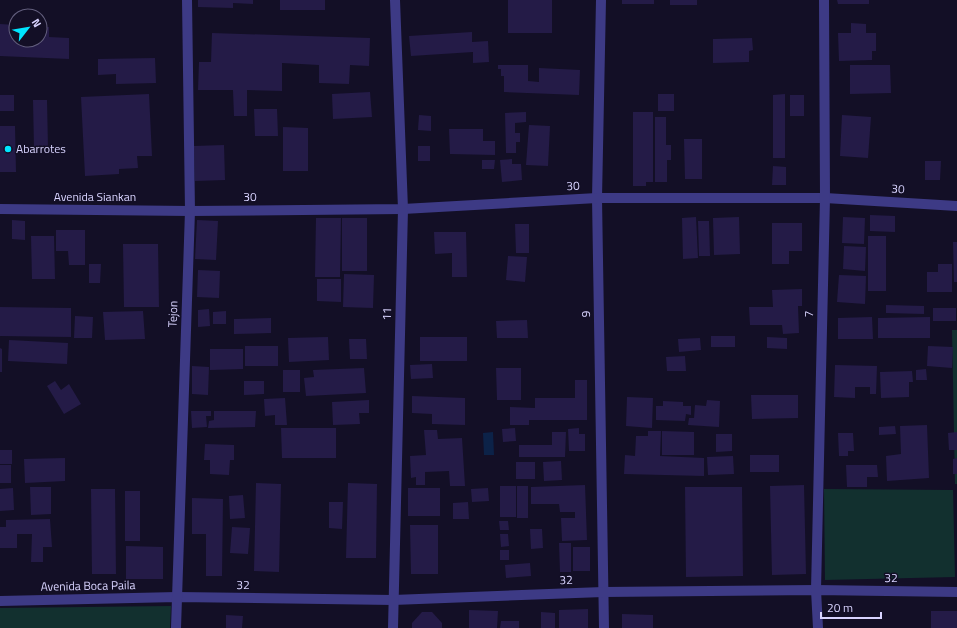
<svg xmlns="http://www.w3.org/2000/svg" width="957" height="628" viewBox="0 0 957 628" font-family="'Titillium Web',sans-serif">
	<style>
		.green { fill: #12302f }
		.water { fill: #0c2248 }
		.building { fill: #241b47 }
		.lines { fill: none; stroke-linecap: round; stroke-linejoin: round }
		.minor { stroke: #3d3a85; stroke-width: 10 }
		.poi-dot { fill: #00e5ff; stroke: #130f26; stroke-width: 1.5 }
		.labels { text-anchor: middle; stroke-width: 3; stroke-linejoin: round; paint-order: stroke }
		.poi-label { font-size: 12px; fill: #d9d4ff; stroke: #130f26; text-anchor: start }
		.street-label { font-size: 12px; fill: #d9d4ff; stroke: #130f26 }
	</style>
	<rect width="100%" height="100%" fill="#130f26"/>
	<g class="green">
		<polygon points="952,330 957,330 957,484 955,484"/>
		<polygon points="824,489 953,490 955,577 825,580"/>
		<polygon points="171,606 170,628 0,628 0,608"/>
	</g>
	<polygon class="water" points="493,432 494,455 484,455 483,433"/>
	<g class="building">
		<polygon points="198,0 253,0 253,4 233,3 233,8 198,7"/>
		<rect x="280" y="0" width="45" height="10"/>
		<rect x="508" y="0" width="44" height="33"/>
		<rect x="622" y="0" width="32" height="4"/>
		<rect x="670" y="0" width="27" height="5"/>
		<polygon points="837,0 869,0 869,4 838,4"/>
		<polygon points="851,23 866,24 866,33 876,33 876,51 872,51 872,60 839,61 838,33 851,33"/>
		<polygon points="0,24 16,25 16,40 40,40 40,26 49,27 49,37 69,38 69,59 0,56"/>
		<polygon points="472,32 472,42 488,41 489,62 473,63 473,52 411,56 409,36"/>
		<polygon points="212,33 370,38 369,66 350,65 349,84 319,83 319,65 282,63 282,91 247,90 247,116 234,116 233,90 198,90 199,62 211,62"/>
		<polygon points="752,38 753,50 749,51 749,62 713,63 713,39"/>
		<polygon points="155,58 156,83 116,84 116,74 98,75 98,59"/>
		<polygon points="498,65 528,65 528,81 539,82 539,68 580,70 579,95 504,92 504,76 501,76 501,69 498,69"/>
		<polygon points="850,65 890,65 891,93 850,94"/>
		<polygon points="370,92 372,117 333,119 332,94"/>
		<polygon points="149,94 152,156 137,156 138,168 119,169 119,174 85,176 81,97"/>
		<rect x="658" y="94" width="16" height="17"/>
		<polygon points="785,94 785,158 773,158 773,95"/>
		<rect x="0" y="95" width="14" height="16"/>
		<rect x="790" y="95" width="14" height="21"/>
		<polygon points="33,100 47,100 48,148 34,148"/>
		<polygon points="254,109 277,109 278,136 255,136"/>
		<polygon points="526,112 526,122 515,123 515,133 520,133 520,142 516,142 516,153 506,153 505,113"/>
		<polygon points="633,112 653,112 653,182 646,182 646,186 633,186"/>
		<polygon points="419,115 431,116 431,131 418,130"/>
		<polygon points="842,115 871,117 868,158 840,156"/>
		<polygon points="655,117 666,117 666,145 671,145 671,160 667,160 667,182 655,182"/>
		<polygon points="529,125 550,126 548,166 526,165"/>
		<polygon points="0,126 15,126 16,172 0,172"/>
		<polygon points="283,127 308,128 308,171 283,171"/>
		<polygon points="449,129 483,129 483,141 495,141 495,155 450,154"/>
		<polygon points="684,139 702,139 702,179 685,179"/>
		<polygon points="224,145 225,180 195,181 194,146"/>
		<rect x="418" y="146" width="12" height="15"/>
		<polygon points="512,159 512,164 521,164 522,180 502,182 500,160"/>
		<polygon points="482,160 495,160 494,169 482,169"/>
		<polygon points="925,161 941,161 940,180 925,180"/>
		<polygon points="773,166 786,167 786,185 772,185"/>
		<polygon points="870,215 895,216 895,232 870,231"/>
		<polygon points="696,217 698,258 683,259 682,218"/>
		<polygon points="739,217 740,254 714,255 713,218"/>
		<polygon points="843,217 865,218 864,244 842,243"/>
		<polygon points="316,218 341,218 340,277 315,277"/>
		<rect x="342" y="218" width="25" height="53"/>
		<polygon points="12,220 25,221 25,240 12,239"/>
		<polygon points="197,220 218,221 216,260 195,259"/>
		<polygon points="698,221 709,221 710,256 699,256"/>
		<polygon points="772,223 802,223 802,251 789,251 789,264 772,264"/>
		<polygon points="515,224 529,224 529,253 516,253"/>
		<polygon points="56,230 85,230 85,265 69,265 68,251 56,251"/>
		<polygon points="434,232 466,232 467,277 452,277 452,253 435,254"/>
		<polygon points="31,236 54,236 55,279 32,279"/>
		<rect x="868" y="236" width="18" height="55"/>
		<polygon points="953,242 957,242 957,282 954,282"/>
		<polygon points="123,244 158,244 159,307 124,307"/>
		<polygon points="844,246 866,247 865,271 843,269"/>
		<polygon points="508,256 527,257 525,282 506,280"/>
		<polygon points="89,264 101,264 100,283 89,283"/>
		<polygon points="938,264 952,264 952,292 927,292 927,272 938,272"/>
		<polygon points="198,270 220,271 219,298 197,297"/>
		<polygon points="344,274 374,275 373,308 343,307"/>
		<polygon points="839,275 866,276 865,304 837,302"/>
		<polygon points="317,279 341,279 341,302 317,301"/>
		<polygon points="802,289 802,306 798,306 799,333 783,334 782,325 750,325 749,307 773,307 772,290"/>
		<polygon points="886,305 924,306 924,314 886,313"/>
		<polygon points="0,307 71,308 71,337 0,336"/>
		<rect x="933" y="308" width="23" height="13"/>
		<polygon points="209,309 210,326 198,327 198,310"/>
		<polygon points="143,311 145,339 105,340 103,312"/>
		<polygon points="226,311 226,324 213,324 213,312"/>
		<polygon points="75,316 93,317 92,338 74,338"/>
		<polygon points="872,317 873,339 838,339 838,318"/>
		<polygon points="930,317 930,338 878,338 878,318"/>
		<polygon points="271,318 271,333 234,334 234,319"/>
		<polygon points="527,320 528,338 497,338 496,321"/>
		<rect x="711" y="336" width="24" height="11"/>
		<polygon points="328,337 329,360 289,362 288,338"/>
		<rect x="420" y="337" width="47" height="24"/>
		<polygon points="767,337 787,338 787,349 767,348"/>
		<polygon points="700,338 701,350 679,352 678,339"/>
		<polygon points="349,339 366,339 367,359 350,359"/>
		<polygon points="9,340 68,343 67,364 8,361"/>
		<rect x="245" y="346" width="33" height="20"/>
		<polygon points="928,346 953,347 952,368 927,366"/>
		<polygon points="0,348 2,349 2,372 0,372"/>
		<polygon points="210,349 243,349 243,369 210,370"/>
		<polygon points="685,356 686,371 667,371 666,357"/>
		<polygon points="432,364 433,378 411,379 410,365"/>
		<polygon points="835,365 877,366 876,394 870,394 870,387 855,387 855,398 834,397"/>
		<polygon points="192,366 209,367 208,395 192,394"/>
		<polygon points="364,368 366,393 306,396 304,378 314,377 313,370"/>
		<polygon points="496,368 521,368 521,400 497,400"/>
		<polygon points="926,369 927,380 916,380 916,370"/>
		<rect x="283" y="370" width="17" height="22"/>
		<polygon points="912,371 913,382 909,382 909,397 881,398 880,372"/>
		<polygon points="575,380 587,380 587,420 529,420 529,425 510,425 510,407 535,408 535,398 575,398"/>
		<polygon points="55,381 61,390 69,384 81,404 64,414 47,386"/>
		<polygon points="244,381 264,381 264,394 244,395"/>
		<polygon points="751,395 798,395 798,418 752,419"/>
		<polygon points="412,396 465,398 465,425 432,424 432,414 412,413"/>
		<polygon points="627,397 653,398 652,428 626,426"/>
		<polygon points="285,398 287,425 275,425 275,415 265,416 264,399"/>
		<polygon points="369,400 369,413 359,413 360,424 333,425 332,402"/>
		<polygon points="707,400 720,401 719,427 688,425 689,418 694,418 695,405 706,406"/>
		<polygon points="663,401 683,402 683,406 691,406 691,415 686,414 685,421 656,420 656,406 663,406"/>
		<polygon points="191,411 211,411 211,416 206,416 207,427 192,428"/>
		<polygon points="214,411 256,411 255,427 208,428 209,421 214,420"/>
		<polygon points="927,425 929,478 887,481 886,456 901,454 900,426"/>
		<polygon points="895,426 896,434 879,435 879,427"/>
		<polygon points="281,428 336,428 336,458 282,458"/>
		<polygon points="515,428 516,441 503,442 502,429"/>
		<polygon points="579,428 579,434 585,434 585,451 569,451 568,429"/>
		<polygon points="424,430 437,430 438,439 462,438 465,486 450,486 449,471 425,472 425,485 416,485 416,477 411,478 410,456 426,455"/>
		<polygon points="648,431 661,431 660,456 704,458 704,476 624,474 625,455 635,456 636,436 648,436"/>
		<polygon points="662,431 694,432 694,455 662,455"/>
		<polygon points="552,432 566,432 565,457 519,457 519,445 552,445"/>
		<polygon points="957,432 957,450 949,450 948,433"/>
		<polygon points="838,433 853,433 854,451 848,451 848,456 839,456"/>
		<polygon points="716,434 732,434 732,451 716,452"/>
		<polygon points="205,444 234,445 234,460 230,460 229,475 210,474 210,460 204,460"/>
		<rect x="0" y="450" width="12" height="14"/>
		<rect x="750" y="455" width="29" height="17"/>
		<polygon points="733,456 734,474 708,475 707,457"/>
		<polygon points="65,458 65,481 25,483 24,459"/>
		<polygon points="957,458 957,474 953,474 953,459"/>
		<polygon points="561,461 562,480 544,481 543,462"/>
		<rect x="516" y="462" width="19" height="17"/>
		<rect x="0" y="465" width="11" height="18"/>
		<polygon points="846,465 877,465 878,477 867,477 867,487 847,487"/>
		<polygon points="256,483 281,484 279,572 254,571"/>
		<polygon points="348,483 377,484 376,558 346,558"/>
		<polygon points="585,485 587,540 562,541 561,518 575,518 575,512 560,512 559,504 531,504 531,487"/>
		<polygon points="804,485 806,574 772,575 770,486"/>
		<rect x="500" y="486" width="16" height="31"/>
		<rect x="517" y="486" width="11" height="32"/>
		<polygon points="30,487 51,487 51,514 31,515"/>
		<polygon points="685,487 742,487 743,576 686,577"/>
		<polygon points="13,488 14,510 0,511 0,489"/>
		<rect x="408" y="488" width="32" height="28"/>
		<polygon points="488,488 489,501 472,502 471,489"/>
		<polygon points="91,489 115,489 116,574 92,574"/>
		<rect x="125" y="491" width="15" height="50"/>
		<polygon points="243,495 245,518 230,519 229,496"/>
		<polygon points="192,498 223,499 222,576 206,576 206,534 192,534"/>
		<polygon points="329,502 343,502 342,529 329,528"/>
		<polygon points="468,502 469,519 453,519 453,503"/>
		<polygon points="50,519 52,547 43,547 43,562 31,562 32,534 17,534 17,548 0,548 0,527 6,527 6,520"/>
		<polygon points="499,521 508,521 509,530 500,530"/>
		<polygon points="410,525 438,525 438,574 411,574"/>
		<polygon points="232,527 250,528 248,554 230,553"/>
		<polygon points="530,529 542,529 543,548 531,549"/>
		<polygon points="500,534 508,534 509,546 501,547"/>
		<polygon points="559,543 571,543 571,572 560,572"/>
		<polygon points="126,546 163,547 163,579 126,579"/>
		<rect x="573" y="547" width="17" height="24"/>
		<rect x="500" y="550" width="9" height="10"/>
		<polygon points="530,563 531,576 506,578 505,565"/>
		<polygon points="588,609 588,628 559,628 559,610"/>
		<polygon points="469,610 498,611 497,628 469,628"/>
		<rect x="931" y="611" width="26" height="17"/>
		<polygon points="422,612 432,612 442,623 442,628 412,628 412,623"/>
		<polygon points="541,612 555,613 555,628 541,628"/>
		<polygon points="622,614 653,615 653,628 622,628"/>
		<polygon points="226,615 243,616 242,628 226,628"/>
		<polygon points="501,621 519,621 519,628 500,628"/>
	</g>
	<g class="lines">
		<g class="minor">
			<polyline points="601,0 597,198 604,628"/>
			<polyline points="0,209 190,211 403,209 597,198 825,198 957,206"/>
			<polyline points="0,601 177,597 393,600 603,592 816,590 957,592"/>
			<polyline points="176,628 190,211 187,0"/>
			<polyline points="393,628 403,209 395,0"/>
			<polyline points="818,628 816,590 825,198 824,0"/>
		</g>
	</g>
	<circle class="poi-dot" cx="8" cy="149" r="4"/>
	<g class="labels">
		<g class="poi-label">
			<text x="16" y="153">Abarrotes</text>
		</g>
		<g class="street-label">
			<text transform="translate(573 186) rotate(-3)" y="4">30</text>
			<text transform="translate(898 189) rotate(4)" y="4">30</text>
			<text x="95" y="201">Avenida Siankan</text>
			<text x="250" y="201">30</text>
			<text transform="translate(173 314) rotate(-88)" y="4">Tejon</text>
			<text transform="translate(387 314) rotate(-88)" y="4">11</text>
			<text transform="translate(586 314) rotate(-91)" y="4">9</text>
			<text transform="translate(809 314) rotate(-89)" y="4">7</text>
			<text transform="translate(891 578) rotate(1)" y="4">32</text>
			<text transform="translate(566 580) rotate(-2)" y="4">32</text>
			<text transform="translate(243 585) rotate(1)" y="4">32</text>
			<text transform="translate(88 586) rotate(-1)" y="4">Avenida Boca Paila</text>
		</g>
	</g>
	<g transform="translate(28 28) rotate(59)"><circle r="19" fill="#130f26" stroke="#625e7d"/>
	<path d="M0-3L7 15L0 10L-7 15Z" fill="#00e5ff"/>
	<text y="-6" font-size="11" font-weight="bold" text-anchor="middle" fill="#d9d4ff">N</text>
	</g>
	<path d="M821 612v6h60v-6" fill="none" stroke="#d9d4ff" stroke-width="2"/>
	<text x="827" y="612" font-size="12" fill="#d9d4ff" stroke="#130f26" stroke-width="3" paint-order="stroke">20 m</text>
</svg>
